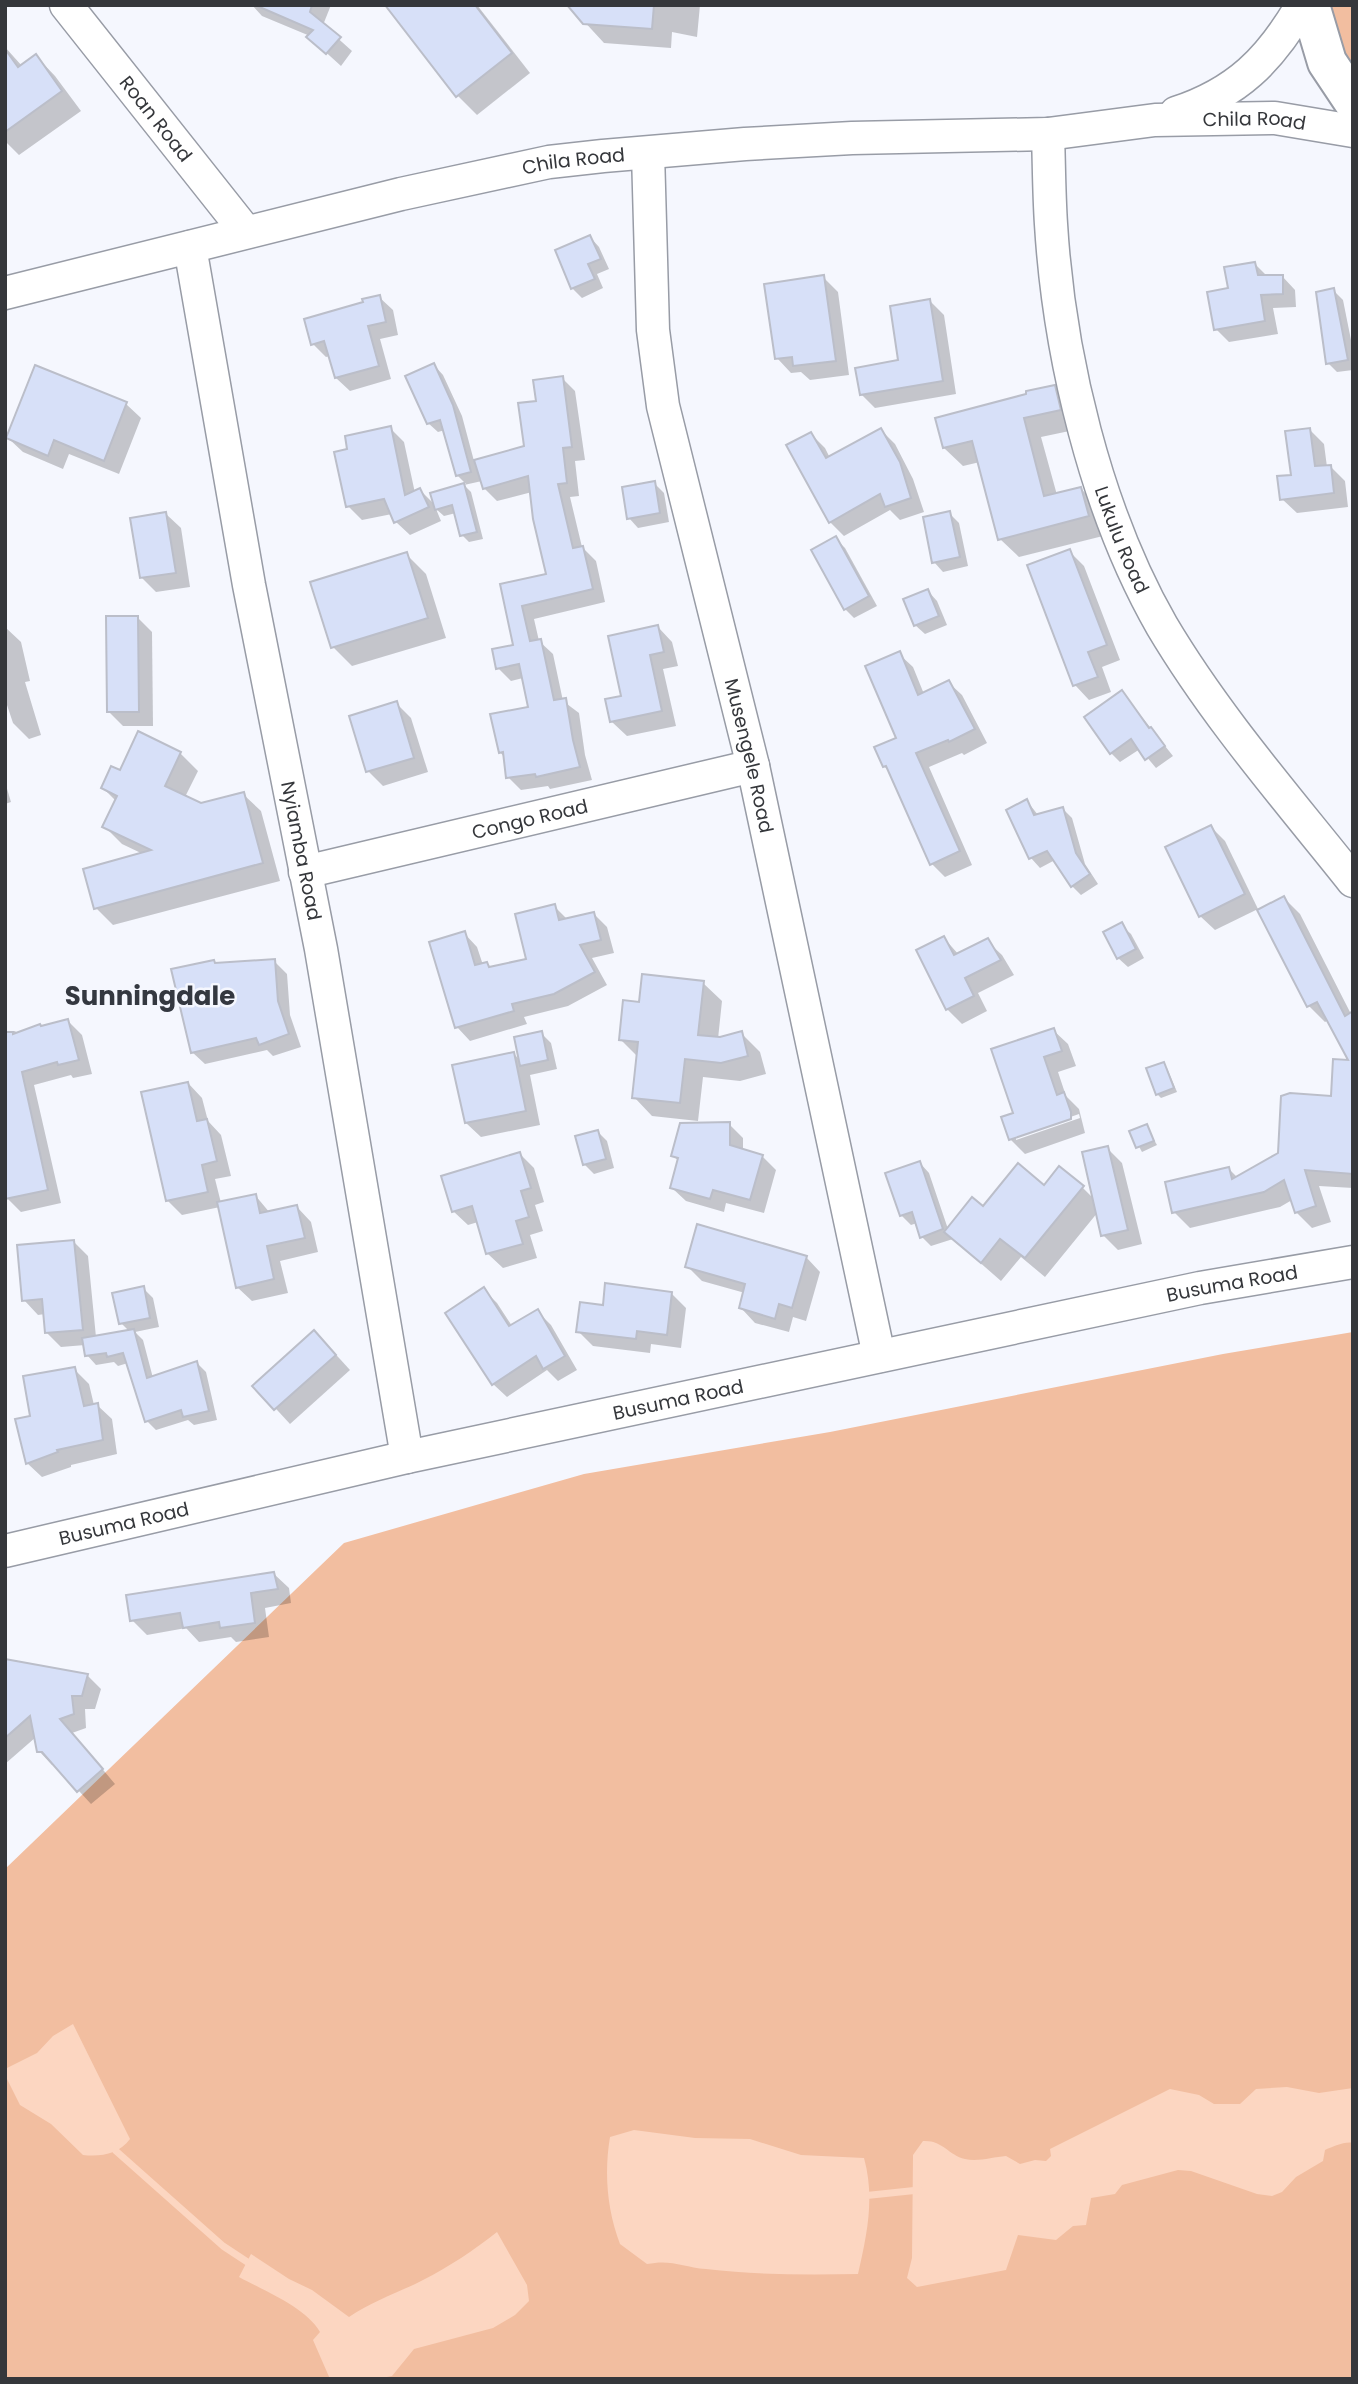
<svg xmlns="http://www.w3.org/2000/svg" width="1358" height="2384" viewBox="0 0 1358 2384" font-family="Poppins,sans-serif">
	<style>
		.green { fill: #f2bea0 }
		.water { fill: #fcd6c1 }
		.shadow { fill: #0003; fill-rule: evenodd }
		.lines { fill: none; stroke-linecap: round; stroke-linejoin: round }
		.stream { stroke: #fcd6c1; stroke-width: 7 }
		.building { fill: #d7e0f8; stroke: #bbbec9; stroke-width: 2 }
		.minor-casing { stroke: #989ca6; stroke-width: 35 }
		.major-casing { stroke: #989ca6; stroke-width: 42 }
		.minor { stroke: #fff; stroke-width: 32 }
		.major { stroke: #fff; stroke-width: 38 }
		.labels { text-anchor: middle; stroke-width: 5; stroke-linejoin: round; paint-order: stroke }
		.street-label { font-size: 19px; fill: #35373b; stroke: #f5f7fe }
		.district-label { font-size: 26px; font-weight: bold; fill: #343840; stroke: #f5f7fe }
	</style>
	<rect width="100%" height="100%" fill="#f5f7fe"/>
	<g class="green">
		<polygon points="1322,5 1353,5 1353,68 1328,27"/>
		<polygon points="1353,1332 1353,2379 5,2379 5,1869 344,1543 584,1474 830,1432 1223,1354"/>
	</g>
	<g class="water">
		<path d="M73,2024L130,2139C119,2154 101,2157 83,2155L51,2124L20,2105L5,2075V2069L37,2053L53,2036Z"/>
		<path d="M1287,2087L1319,2093L1353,2088V2143C1345,2141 1332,2147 1325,2150L1323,2161L1296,2177L1282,2192L1272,2196L1257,2194L1191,2171L1178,2170L1122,2185L1115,2194L1091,2198L1086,2225L1073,2226L1056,2240L1018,2235L1006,2270L917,2287L907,2278L912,2258L913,2155L923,2141C943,2140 948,2155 965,2159C978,2162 993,2157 1006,2156L1020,2164L1035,2160L1046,2161L1051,2156L1050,2149L1170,2089L1199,2095L1214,2104H1240L1256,2089Z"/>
		<path d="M634,2130L695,2138L750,2139L801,2155L864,2158C875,2198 867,2234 858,2274C808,2275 757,2275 706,2269C683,2267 671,2259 647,2264L620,2244C607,2210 604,2173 610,2137Z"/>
		<path d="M497,2232L527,2285L529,2301L515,2315L493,2328L414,2349L392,2376L376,2379H330L313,2340L320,2332C306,2307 264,2291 239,2277L251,2254L289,2279L312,2290L349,2317C372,2301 398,2293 423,2280C449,2267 474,2250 497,2232Z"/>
	</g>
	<g class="shadow">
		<polygon points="252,5 331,5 323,25 352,51 341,66 309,37 310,36 262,16"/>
		<polygon points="400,5 477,5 530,73 477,115 458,96"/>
		<polygon points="569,5 700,5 697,37 672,32 671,48 604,43"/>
		<polygon points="5,47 22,66 36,56 55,76 81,111 19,155 5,141"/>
		<polygon points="590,237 599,247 609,269 597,274 603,288 582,298 572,288"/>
		<polygon points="1255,264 1268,277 1282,276 1295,290 1296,307 1273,308 1278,334 1229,342 1216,329 1230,290"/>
		<polygon points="823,277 838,292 849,375 810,380 801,372 791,373 777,358"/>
		<polygon points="1333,290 1343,300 1353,350 1353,370 1337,372 1328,363"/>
		<polygon points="379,297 393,310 398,335 380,339 391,379 350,391 336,378 330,356 326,357 313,344"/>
		<polygon points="930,301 944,315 956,394 875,408 861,394 900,362"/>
		<polygon points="434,365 443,375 462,416 474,461 526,448 538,403 562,378 575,391 585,460 575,461 579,496 570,497 582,547 596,561 605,602 534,619 539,641 553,654 563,701 579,713 585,755 592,780 550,789 548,786 521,790 508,777 505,758 500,752 530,708 523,678 511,681 498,668 515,646 502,585 548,576 532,492 497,501 484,488 482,481 464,485 471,492 483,539 469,542 462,535 456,513 444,516 436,509 441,521 410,535 396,522 392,514 362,520 348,506 350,450 390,428 404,442 415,493 420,490 436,506 432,494 466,484 457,475 445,430 438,432 428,423"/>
		<polygon points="1054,387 1073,406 1079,429 1041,437 1057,495 1081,489 1100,507 1107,535 1019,557 1000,539 980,462 963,466 944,448"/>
		<polygon points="126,404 141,418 119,474 69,454 63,469 23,452 8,438"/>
		<polygon points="881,430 895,444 913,479 924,512 900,520 890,510 844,536 830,522 811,434 825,448 830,458"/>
		<polygon points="1310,430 1324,444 1327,467 1330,466 1345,481 1348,507 1297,513 1282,499 1293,476"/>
		<polygon points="654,483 664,493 669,522 638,528 629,518"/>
		<polygon points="949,513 959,523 968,566 943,572 934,562"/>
		<polygon points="166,514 181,528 190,587 156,592 141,577"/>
		<polygon points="835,538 845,548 877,606 854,618 845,609"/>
		<polygon points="1069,551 1084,566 1120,660 1102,667 1111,692 1089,700 1075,685 1029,566"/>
		<polygon points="406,554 426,574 446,638 352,666 333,647"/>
		<polygon points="928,591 937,601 947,625 925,634 915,625"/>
		<polygon points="138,618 152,632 153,726 123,726 108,711"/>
		<polygon points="5,627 21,642 30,681 25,682 41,735 29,739 13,723 5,699"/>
		<polygon points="658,627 672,642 678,666 663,669 676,726 627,736 612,722"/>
		<polygon points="899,654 913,667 924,694 948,682 962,695 987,743 964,755 962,753 929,767 972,865 945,877 932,864 892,774 884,766 898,739"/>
		<polygon points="1122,692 1173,756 1156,768 1140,749 1120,762 1111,753"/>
		<polygon points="396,703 411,718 428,772 383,786 368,771"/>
		<polygon points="180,753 198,771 185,797 201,805 243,794 261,811 280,881 113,925 96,908 143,854 122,844 105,827 117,802 103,788 120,772"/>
		<polygon points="5,782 11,802 5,804"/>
		<polygon points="1027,801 1038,815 1063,809 1072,818 1085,864 1098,884 1081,895 1072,886 1055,860 1040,868 1031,858"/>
		<polygon points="1211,827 1225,841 1258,909 1215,930 1200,916"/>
		<polygon points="1284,898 1300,914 1351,1014 1353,1013 1353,1188 1319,1186 1331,1222 1312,1228 1296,1212 1292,1200 1280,1207 1190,1228 1174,1212 1229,1169 1238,1178 1280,1154 1333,1097 1351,1062 1329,1020 1325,1022 1309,1006 1260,911"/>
		<polygon points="554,906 568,920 594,914 607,927 614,953 592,958 607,985 568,1006 524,1017 527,1024 470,1041 457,1027 464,933 477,947 483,965 487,964 492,968 528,960"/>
		<polygon points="1121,925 1131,934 1144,958 1128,967 1118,958"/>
		<polygon points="944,938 959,955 987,941 1002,955 1014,975 978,993 987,1011 962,1024 947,1009"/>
		<polygon points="274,961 287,974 290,1015 301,1047 273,1056 267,1050 205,1064 192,1052 217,965"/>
		<polygon points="703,983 722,1001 718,1039 741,1033 760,1052 766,1074 740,1081 703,1077 698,1121 652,1116 634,1097 638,1057 621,1040 640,1004"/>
		<polygon points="68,1021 82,1035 92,1074 73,1078 71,1075 34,1085 61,1203 21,1212 7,1198 5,1033 15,1031 18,1034"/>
		<path d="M1053,1030L1068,1044L1076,1066L1058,1072L1066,1096L1079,1109L1085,1133L1025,1154L1010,1139L1015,1114ZM1079,1114L1080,1118L1016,1140V1136Z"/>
		<polygon points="541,1033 551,1043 557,1069 530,1075 540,1125 481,1137 466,1123 514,1054 521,1061"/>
		<polygon points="1163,1064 1167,1068 1177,1092 1161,1098 1157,1094"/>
		<polygon points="188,1083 202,1098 208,1121 221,1135 231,1176 215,1179 221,1203 255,1195 270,1213 297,1207 311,1222 318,1252 280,1261 288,1293 252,1301 237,1287 220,1207 182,1215 168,1201"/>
		<polygon points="729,1124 743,1138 743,1151 762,1156 776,1170 764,1213 726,1203 724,1212 686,1201 672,1188 679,1161 673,1156"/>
		<polygon points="1146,1126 1157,1145 1142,1152 1131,1132"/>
		<polygon points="598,1132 607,1141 614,1168 594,1174 584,1164"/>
		<polygon points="1107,1148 1122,1163 1142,1244 1118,1250 1103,1235 1098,1212 1045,1277 1021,1257 1001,1281 953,1239 931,1246 922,1237 917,1223 911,1225 901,1215 920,1163 929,1173 948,1229 983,1209 1045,1187 1082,1187 1095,1200"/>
		<polygon points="520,1154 534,1168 544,1202 535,1205 543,1231 530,1235 537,1258 503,1268 488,1254 478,1222 468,1225 453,1211"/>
		<polygon points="74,1242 88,1256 96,1337 129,1331 121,1323 143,1288 153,1298 159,1327 135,1332 143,1340 153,1378 197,1363 206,1372 217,1420 194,1425 188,1420 156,1430 147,1421 128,1363 118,1366 114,1362 96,1365 87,1355 85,1345 61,1347 47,1333 45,1314 38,1315 24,1300"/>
		<polygon points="806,1257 820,1272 806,1321 793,1317 789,1332 755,1323 741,1308 745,1293 702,1281 687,1266"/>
		<polygon points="484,1290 497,1303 512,1326 537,1311 551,1325 577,1370 558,1381 547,1370 507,1397 493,1384"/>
		<polygon points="671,1293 686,1308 681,1348 651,1344 650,1353 593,1346 578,1331 604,1307"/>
		<polygon points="329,1347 350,1370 290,1424 255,1386"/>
		<polygon points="74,1369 89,1384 94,1405 97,1405 112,1419 117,1454 71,1465 71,1467 42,1477 27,1463 32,1417"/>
		<polygon points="274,1574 289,1588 291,1603 265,1608 269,1637 236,1642 231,1637 199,1642 186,1628 147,1635 132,1620"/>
		<polygon points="5,1660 88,1676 101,1689 95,1709 85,1709 86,1728 72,1733 115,1784 91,1804 55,1765 52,1765 39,1751 36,1737 5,1764"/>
	</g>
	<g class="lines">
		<g class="stream">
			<polyline points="111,2142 116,2151 223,2246 255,2267"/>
			<polyline points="862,2196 919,2190"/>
		</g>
	</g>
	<g class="building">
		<polygon points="255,5 312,5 310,12 341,37 326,54 306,37 313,30"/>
		<polygon points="385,5 475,5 512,53 456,97"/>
		<polygon points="567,5 654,5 652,29 583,24"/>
		<polygon points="5,49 18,67 36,54 62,91 5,132"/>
		<polygon points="590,235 601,259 588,264 595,279 571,289 555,250"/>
		<polygon points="1255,262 1258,275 1283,275 1283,294 1261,295 1265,321 1214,330 1207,292 1228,288 1224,267"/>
		<polygon points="824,275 836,361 793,366 792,357 775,359 764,284"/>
		<polygon points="1334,288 1348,360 1326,364 1316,292"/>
		<polygon points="380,295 386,322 368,326 379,366 335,378 324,341 311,345 304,319 363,302 362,299"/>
		<polygon points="930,299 943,381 860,395 855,368 898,360 890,306"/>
		<polygon points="434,363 453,405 471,472 456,476 440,420 427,424 405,376"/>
		<polygon points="35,365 127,402 104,461 54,440 48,456 6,438"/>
		<polygon points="563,376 572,447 563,448 567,483 558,484 573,548 583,546 593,589 522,606 530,641 541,639 554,700 566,698 573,740 580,767 536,777 535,774 506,778 503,752 499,753 490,714 528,707 519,664 496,669 492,649 513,645 500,584 546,574 533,519 528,476 483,489 474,460 524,446 518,403 536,401 533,380"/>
		<polygon points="1055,385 1061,410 1024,418 1044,496 1081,487 1089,516 998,540 972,441 943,448 935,418 1026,394 1026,391"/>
		<polygon points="391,426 405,495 420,488 429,507 394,523 384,499 346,507 334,452 347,449 345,436"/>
		<polygon points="881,428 900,462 911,498 885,507 880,494 829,523 786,445 811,432 826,458"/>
		<polygon points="1310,428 1315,466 1331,465 1334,493 1280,500 1277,476 1291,475 1285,431"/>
		<polygon points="655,481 660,513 627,519 622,487"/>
		<polygon points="464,483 477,532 460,536 452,505 435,510 430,493"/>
		<polygon points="950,511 960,557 932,563 923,517"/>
		<polygon points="166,512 176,573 140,578 130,518"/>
		<polygon points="836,536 869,596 844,610 811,550"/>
		<polygon points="1070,549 1107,645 1088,652 1098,677 1073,686 1027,565"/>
		<polygon points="407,552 428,618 331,648 310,582"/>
		<polygon points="928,589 939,616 914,626 903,599"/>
		<polygon points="106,616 138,616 139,712 107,712"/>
		<polygon points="658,625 664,652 650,655 662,711 610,722 605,699 621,696 608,636"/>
		<polygon points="900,651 918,695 949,680 975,729 949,742 948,740 916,753 960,851 930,865 886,766 883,767 874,747 896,738 865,666"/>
		<polygon points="1122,690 1149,728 1151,727 1165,746 1145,760 1131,739 1110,754 1084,717"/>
		<polygon points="397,701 414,758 366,772 349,716"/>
		<polygon points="138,731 181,752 165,786 201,803 244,792 263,863 94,909 83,869 151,850 102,827 117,796 101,788 111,766 120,770"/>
		<polygon points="1027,799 1034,815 1063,807 1076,853 1090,874 1071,887 1047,851 1029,859 1006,810"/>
		<polygon points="1211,825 1245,894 1199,917 1165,847"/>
		<polygon points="1284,896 1345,1016 1353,1011 1353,1174 1305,1170 1316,1206 1295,1213 1284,1180 1264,1192 1172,1213 1165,1182 1229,1167 1232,1179 1278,1153 1281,1096 1290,1093 1331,1096 1333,1059 1348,1060 1317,1002 1307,1007 1257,910"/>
		<polygon points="555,904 559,920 594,912 601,940 580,945 595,972 554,994 512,1004 514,1011 455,1028 429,942 465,931 475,965 487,962 489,967 526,959 515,914"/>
		<polygon points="1122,922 1136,949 1117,959 1103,932"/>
		<polygon points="944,936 954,955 988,938 1001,960 965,978 974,996 946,1010 916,950"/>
		<polygon points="275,959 278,1001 289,1034 259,1045 256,1038 191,1053 171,969 214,960 215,963"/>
		<polygon points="642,974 704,981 698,1035 720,1037 742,1031 748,1056 721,1063 685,1059 680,1103 632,1098 638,1042 619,1040 623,1000 639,1002"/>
		<polygon points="68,1019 79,1060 58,1065 57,1062 22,1072 48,1190 5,1199 5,1032 13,1032 13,1034 40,1024 41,1026"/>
		<polygon points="1054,1028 1062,1051 1044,1057 1057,1095 1064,1092 1071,1112 1071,1119 1009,1140 1001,1117 1013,1113 991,1049"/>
		<polygon points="542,1031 548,1060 520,1066 514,1037"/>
		<polygon points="514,1052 526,1111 465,1123 452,1065"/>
		<polygon points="1164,1062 1174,1088 1156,1095 1146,1068"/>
		<polygon points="188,1082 197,1121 207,1119 217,1161 202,1165 208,1192 166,1201 141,1092"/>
		<polygon points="730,1122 730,1145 763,1155 750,1200 713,1190 710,1199 670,1188 678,1158 671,1156 680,1123"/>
		<polygon points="1147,1124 1154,1141 1136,1148 1129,1131"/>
		<polygon points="598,1130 606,1159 583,1165 575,1136"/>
		<polygon points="1108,1146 1128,1230 1101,1236 1082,1152"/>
		<polygon points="520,1152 531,1188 521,1191 529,1217 516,1221 523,1244 486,1254 472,1206 452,1212 441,1176"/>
		<polygon points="920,1161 943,1229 920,1238 912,1212 900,1216 885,1173"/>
		<polygon points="1018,1163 1044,1185 1059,1166 1084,1186 1025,1258 1000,1239 981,1263 944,1232 972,1197 983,1206"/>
		<polygon points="256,1194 260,1213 297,1205 305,1238 267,1246 274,1279 236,1288 217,1202"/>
		<polygon points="697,1224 807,1256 792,1308 779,1304 775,1319 739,1308 745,1284 685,1267"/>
		<polygon points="74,1240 83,1330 45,1333 42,1299 22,1301 17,1245"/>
		<polygon points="605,1283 672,1292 667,1335 637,1331 636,1339 576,1332 580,1302 603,1305"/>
		<polygon points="144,1286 150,1318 119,1324 112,1293"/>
		<polygon points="484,1287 509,1326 538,1309 565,1356 543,1369 536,1356 492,1385 445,1313"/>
		<polygon points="134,1329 147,1378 197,1361 209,1411 183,1417 181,1410 145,1422 123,1353 107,1357 106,1353 85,1356 82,1338"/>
		<polygon points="314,1330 336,1355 274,1410 252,1386"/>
		<polygon points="75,1367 84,1406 98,1403 103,1440 57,1450 58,1452 26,1464 15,1419 30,1416 23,1376"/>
		<polygon points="274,1572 278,1589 251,1593 255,1623 220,1628 219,1622 183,1628 180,1613 130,1621 126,1595"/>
		<polygon points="5,1659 88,1674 82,1696 72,1696 74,1714 60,1719 103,1769 77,1792 42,1752 37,1752 30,1716 5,1738"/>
	</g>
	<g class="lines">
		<g class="minor-casing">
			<g id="minor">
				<path id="s1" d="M66,5L246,232"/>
				<path d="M1176,113C1237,93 1270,60 1302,5"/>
				<path id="s2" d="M1048,134C1049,164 1049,194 1051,224C1059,356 1096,511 1162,626C1216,717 1287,798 1353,881"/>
				<path id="s3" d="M648,153L653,330L663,406L753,766L879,1356"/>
				<path id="s4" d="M190,247L249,585L321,949L407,1457"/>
				<path id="s5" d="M5,293L401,194L549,162L603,156L745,144L852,138L1048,134L1155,120L1275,118L1353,131"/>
				<path id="s6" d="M305,872L753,766"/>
				<path id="s7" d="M5,1551L407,1457L1200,1288L1353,1262"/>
			</g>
		</g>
		<g class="major-casing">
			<polyline id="major" points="1310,5 1327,62 1353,101"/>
		</g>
		<use href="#minor" class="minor"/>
		<use href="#major" class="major"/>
	</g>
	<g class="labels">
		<g class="street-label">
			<text dy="7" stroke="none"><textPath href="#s1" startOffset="145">Roan Road</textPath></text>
			<text dy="7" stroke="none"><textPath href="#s5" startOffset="1267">Chila Road</textPath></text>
			<text dy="7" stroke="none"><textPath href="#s5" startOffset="584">Chila Road</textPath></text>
			<text dy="7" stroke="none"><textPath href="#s2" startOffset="415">Lukulu Road</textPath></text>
			<text dy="7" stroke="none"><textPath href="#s3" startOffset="614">Musengele Road</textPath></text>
			<text dy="7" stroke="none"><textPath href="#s6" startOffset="231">Congo Road</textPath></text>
			<text dy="7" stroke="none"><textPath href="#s4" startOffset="614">Nyiamba Road</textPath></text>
			<text dy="7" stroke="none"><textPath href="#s7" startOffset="1256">Busuma Road</textPath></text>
			<text dy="7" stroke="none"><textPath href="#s7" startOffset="690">Busuma Road</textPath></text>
			<text dy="7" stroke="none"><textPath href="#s7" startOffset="122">Busuma Road</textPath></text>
		</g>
		<g class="district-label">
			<text x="150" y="1005">Sunningdale</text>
		</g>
	</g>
	<rect width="1358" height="2384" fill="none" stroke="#35373b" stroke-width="14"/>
</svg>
